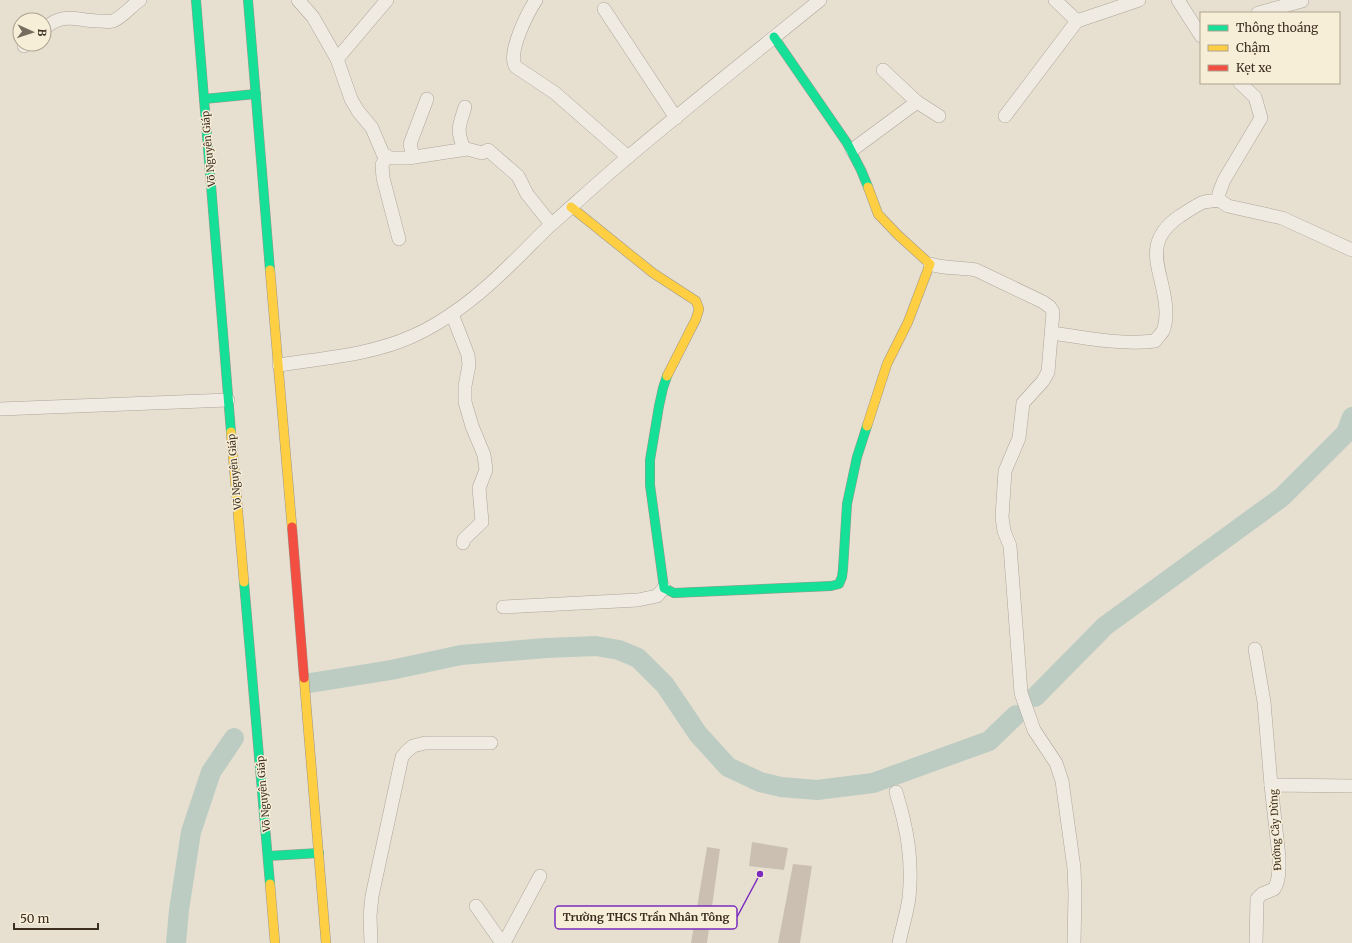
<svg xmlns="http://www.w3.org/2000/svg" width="1352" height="943" viewBox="0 0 1352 943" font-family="Merriweather,serif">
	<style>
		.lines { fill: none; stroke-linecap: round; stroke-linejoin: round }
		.river { stroke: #bcccc2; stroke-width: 20 }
		.building { fill: #cbbfb2 }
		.street-casing { stroke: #ada599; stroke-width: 14 }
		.fast-casing { stroke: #9c958a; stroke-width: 10 }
		.slow-casing { stroke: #9c958a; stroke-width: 10 }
		.jam-casing { stroke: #9c958a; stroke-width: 10 }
		.street { stroke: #efebe3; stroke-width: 13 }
		.fast { stroke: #16e098; stroke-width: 9 }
		.slow { stroke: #ffcf43; stroke-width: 9 }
		.jam { stroke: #f24e42; stroke-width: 9 }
		.labels { text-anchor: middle; stroke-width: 3; stroke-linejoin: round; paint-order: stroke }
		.street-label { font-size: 10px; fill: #3d2e20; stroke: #f7eed8 }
		.leader { fill: none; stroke: #7b2cbf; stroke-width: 1.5 }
		.callout-dot { fill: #7b2cbf; stroke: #f7eed8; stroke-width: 1.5 }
		.callout { fill: #f7eed8; stroke: #7b2cbf; stroke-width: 1.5 }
		.callout-label { font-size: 11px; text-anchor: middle; font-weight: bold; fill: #3d2e20 }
	</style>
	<rect width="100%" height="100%" fill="#e7e0d1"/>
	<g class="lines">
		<g class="river">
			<polyline points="310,683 391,670 461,655 546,648 596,646 619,650 638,658 665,685 698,734 728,767 760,782 781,787 817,790 873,783 989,741 1016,715"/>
			<polyline points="1035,697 1105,626 1282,497 1346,433 1352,417"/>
			<polyline points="176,943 179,910 191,832 211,772 234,738"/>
		</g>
	</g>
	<g class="building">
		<polygon points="752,842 788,848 784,870 749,866"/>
		<polygon points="707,847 720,849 707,943 691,943"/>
		<polygon points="793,864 812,866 800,943 778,943"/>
	</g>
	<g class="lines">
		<g class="street-casing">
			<g id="street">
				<polyline points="298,0 313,17 337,59 351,99 358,111 372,128 383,154 390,158 408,158 467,149 482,153 488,150 518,176 527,194 551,224"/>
				<path d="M536,0C528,12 506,55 516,67L555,93L628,157"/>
				<polyline points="1055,0 1077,21 1139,0"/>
				<polyline points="1178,0 1201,36"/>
				<polyline points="604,9 676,118"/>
				<polyline points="1258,13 1302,1"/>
				<path d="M44,29C64,11 77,21 100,21C104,21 109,22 113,21C123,17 131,6 140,0"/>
				<polyline points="24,46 26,44"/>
				<polyline points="337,59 387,0"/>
				<polyline points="883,70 917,102"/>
				<polyline points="1240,83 1255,97 1261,118 1224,180 1219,193 1219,200 1228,206 1282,218 1352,250"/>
				<polyline points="1005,116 1077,21"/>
				<path d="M464,149C456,129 459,127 465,107"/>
				<polyline points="852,150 917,102 939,116"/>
				<polyline points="386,156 382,165 383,178 399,239"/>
				<polyline points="413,157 410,144 427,99"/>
				<path d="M930,264C945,269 960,267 976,270L1043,302L1050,307L1053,312L1048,372L1043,381L1023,403L1019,438L1005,471L1002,517L1004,531L1010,546L1021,693L1034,730L1056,763L1062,781L1074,868L1075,894L1074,943"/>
				<polyline points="452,314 468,355 469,365 465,386 465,402 472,426 484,455 486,470 479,488 482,522 464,539 463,543"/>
				<path d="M1052,333C1086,338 1121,345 1155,341C1158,337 1161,334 1163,331C1165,326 1166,318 1166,313C1166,274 1137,245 1180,216C1188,211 1196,205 1204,202C1209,201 1215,201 1219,200"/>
				<path d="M279,365C324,358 371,355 413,336C451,319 483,292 512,263C526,250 539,235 553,223C578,201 603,178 628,157C692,103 756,52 820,0"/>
				<polyline points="0,409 228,400"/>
				<polyline points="503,607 638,600 657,596 664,588"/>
				<polyline points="1255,649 1264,702 1271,785"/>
				<path d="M896,792C907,828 913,860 909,898C907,913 902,928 899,943"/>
				<polyline points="476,906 502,943"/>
				<polyline points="371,943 370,916 372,896 402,757 406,752 413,746 425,743 491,743"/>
				<polyline points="504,943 540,876"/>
				<path d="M1256,943L1257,899L1262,894L1274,889C1280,880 1279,867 1279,857L1271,785L1352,786"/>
			</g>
		</g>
		<g class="fast-casing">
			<g id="fast">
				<polyline points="196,0 231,432"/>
				<polyline points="248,0 270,270"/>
				<polyline points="774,37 847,143 861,170 868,187"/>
				<polyline points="204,99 256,94"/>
				<polyline points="667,376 663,388 659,406 650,460 650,485 664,588 674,593 831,586 839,584 842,577 843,569 847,504 857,457 867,426"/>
				<polyline points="244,582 270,884"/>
				<polyline points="268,856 319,853"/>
			</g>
		</g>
		<g class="slow-casing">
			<g id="slow">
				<polyline points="571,207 653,273 696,301 699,309 696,319 667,376"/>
				<polyline points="270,270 292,527"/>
				<polyline points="867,426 887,364 908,322 930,264 898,235 878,214 868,187"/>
				<polyline points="231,432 244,582"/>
				<polyline points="304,678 326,943"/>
				<polyline points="270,884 275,943"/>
			</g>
		</g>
		<g class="jam-casing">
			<polyline id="jam" points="292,527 304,678"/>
		</g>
		<use href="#street" class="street"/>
		<use href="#fast" class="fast"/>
		<use href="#slow" class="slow"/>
		<use href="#jam" class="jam"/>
	</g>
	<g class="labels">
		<g class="street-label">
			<text transform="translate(208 149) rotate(-95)" y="4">Võ Nguyên Giáp</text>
			<text transform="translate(234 472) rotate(-95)" y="4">Võ Nguyên Giáp</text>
			<text transform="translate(263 794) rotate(-95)" y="4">Võ Nguyên Giáp</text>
			<text transform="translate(1275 830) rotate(-93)" y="4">Đường Cây Dừng</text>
		</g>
	</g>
	<path class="leader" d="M760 874L737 917"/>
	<circle class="callout-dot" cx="760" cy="874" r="4"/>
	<rect class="callout" x="555" y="906" width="182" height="23" rx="4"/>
	<g class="callout-label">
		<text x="646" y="921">Trường THCS Trần Nhân Tông</text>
	</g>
	<rect x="1200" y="12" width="140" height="72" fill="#f7eed8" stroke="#ada18e"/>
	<rect x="1208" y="25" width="20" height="6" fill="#16e098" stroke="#ada18e"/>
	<text x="1236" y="32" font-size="12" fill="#3d2e20">Thông thoáng</text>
	<rect x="1208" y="45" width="20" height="6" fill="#ffcf43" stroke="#ada18e"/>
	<text x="1236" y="52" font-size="12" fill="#3d2e20">Chậm</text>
	<rect x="1208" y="65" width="20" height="6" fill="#f24e42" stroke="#ada18e"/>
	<text x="1236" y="72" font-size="12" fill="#3d2e20">Kẹt xe</text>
	<g transform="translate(32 32) rotate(93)"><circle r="19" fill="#f7eed8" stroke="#ada18e"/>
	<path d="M0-3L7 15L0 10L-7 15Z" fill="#786c5e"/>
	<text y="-6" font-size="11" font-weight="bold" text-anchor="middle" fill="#3d2e20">B</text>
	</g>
	<path d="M14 923v6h84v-6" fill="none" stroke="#3d2e20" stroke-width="2"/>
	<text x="20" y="923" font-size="12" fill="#3d2e20" stroke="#f7eed8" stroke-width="3" paint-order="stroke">50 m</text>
</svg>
